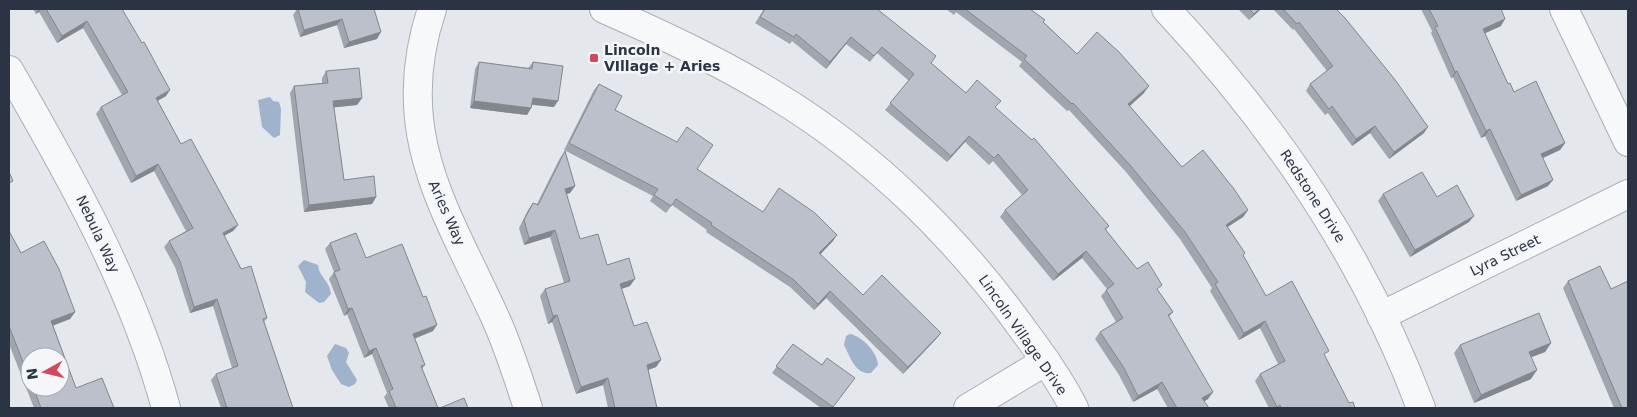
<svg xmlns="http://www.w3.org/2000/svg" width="1637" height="417" viewBox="0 0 1637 417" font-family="'DejaVu Sans',sans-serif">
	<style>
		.water { fill: #9fb4cc }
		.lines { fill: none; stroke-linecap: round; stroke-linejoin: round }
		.minor-casing { stroke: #a9aeb7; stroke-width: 30 }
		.minor { stroke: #f7f8fa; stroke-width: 28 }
		.wall { fill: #a1a5ae; fill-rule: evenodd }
		.shaded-wall { fill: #83868d }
		.building { fill: #bbc0ca; stroke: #83868d }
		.poi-dot { fill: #d1495b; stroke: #f4f6f9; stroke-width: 2 }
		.labels { text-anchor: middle; stroke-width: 5; stroke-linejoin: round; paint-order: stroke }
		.poi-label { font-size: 14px; font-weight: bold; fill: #2b3445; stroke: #f4f6f9; text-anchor: start }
		.street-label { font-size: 14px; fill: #2b3445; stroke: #f4f6f9 }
	</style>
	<rect width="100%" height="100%" fill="#e4e7ec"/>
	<g class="water">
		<polygon points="270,97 273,101 279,102 281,109 280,135 274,138 262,127 258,100"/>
		<path d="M304,260L318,265C319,277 330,281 331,294L324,302L319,303L305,292L306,282L298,266Z"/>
		<path d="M850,334C862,336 878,353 878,365L871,373C855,375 850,356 844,345L846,336Z"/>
		<polygon points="335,344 346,348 349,353 346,362 357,380 355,384 349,387 341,384 332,370 327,356"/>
	</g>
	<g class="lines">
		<g class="minor-casing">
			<g id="minor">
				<path d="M432,9C391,132 445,208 494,315C508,345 518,377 528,408"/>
				<path d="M604,9C663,35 721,62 776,96C875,156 960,241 1027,335C1044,358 1061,382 1074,408"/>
				<path d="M1166,9C1276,127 1364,256 1421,408"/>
				<polyline points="1564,9 1628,142"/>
				<path d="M9,70C71,177 133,287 166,408"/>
				<polyline points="1381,316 1628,194"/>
				<polyline points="968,408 1046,361"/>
			</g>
		</g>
		<use href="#minor" class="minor"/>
	</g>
	<g class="wall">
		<polygon points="33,9 122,9 166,96 158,101 181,144 238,225 233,231 224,236 267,318 264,322 293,408 221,408 211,380 216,374 232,368 213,306 190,313 175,267 164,247 169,241 186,231 154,171 131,183 96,114 101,107 122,95 83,28 57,43 39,12 36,14"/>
		<polygon points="297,9 374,9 377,39 344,48 337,25 300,37 293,15"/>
		<polygon points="764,9 877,9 931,63 966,93 996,108 1109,226 1106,230 1137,269 1158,290 1173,312 1169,317 1208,399 1204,401 1209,408 1168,408 1157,389 1133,402 1119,375 1095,339 1100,332 1116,322 1101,296 1107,289 1082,258 1053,281 1000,217 1005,210 1022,195 993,161 989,165 965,142 947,162 885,110 909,81 877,53 870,62 846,44 826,69 792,41 790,44 755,23"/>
		<polygon points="946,9 1030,9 1077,54 1144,93 1130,106 1182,167 1248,210 1243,217 1228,227 1245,253 1243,256 1266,296 1325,357 1349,403 1355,408 1269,408 1255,381 1260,374 1278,364 1260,328 1239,340 1210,291 1212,288 1180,239 1126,172 1069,110 1067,111 1019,66 1022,62 956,12 954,15"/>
		<polygon points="1238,9 1261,9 1249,20"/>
		<polygon points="1273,9 1336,9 1424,133 1389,159 1370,133 1352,146 1328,113 1325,115 1306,91 1310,84 1327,71 1294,29 1293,30"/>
		<polygon points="1421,9 1501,9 1501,26 1485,33 1508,84 1514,92 1565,143 1560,150 1543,158 1548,186 1516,201 1485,136 1481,138 1453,77 1451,78 1431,33 1432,31"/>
		<polygon points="479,62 528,68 533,62 554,107 532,105 531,108 527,115 470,108 475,69"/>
		<polygon points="326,71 362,98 357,105 334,107 344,180 376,197 372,204 304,212 290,93 294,86 322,83 322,78"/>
		<polygon points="599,84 615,110 697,169 763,212 833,241 820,254 863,295 941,333 936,339 903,374 826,298 814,310 790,287 706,232 707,230 672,205 666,213 650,201 653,196 564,150 594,90"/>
		<polygon points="565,151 575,186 570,193 566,194 580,239 630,286 621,289 634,326 661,360 656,367 648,370 657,408 608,408 603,385 576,394 552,322 548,324 540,296 545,289 564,283 550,237 524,245 519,228 528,210 533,203 537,204 560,158"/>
		<polygon points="1383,194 1469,222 1410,257 1378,201"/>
		<path d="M9,231L21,253L75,312L70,319L53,325L76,388L114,408H34L9,344ZM30,357L60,387H30Z"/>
		<polygon points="330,243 366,258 433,331 414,339 425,365 422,369 438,408 389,408 384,397 387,393 372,354 364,358 347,314 344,316 329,279 334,272 325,249"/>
		<polygon points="1568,281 1611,289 1628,408 1614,408 1563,288"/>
		<polygon points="1551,343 1545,352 1532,357 1531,379 1474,403 1454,353 1460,345"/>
		<polygon points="793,344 822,365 855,378 832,408 821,408 772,373"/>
	</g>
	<g class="shaded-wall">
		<polygon points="39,9 41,9 39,12 36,14"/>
		<polygon points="1259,9 1261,9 1249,20 1254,14"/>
		<polygon points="342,19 337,25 300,37 304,30"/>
		<polygon points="1505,19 1501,26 1479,36 1483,29"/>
		<polygon points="87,21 83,28 57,43 62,36"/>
		<polygon points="381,32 377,39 344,48 349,42"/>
		<polygon points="851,37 846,44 826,69 830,62"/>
		<polygon points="1457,71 1453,77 1451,78 1455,72"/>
		<polygon points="1149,86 1144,93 1124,111 1128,104"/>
		<polygon points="170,90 166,96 151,104 156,98"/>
		<polygon points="362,98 357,105 329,108 333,101"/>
		<polygon points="533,98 558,101 554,107 528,104"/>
		<polygon points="474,101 531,108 527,115 470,108"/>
		<polygon points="1375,126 1370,133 1352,146 1356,139"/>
		<polygon points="1428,127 1424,133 1389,159 1394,152"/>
		<polygon points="1490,129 1485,136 1481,138 1486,131"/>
		<polygon points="969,136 965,142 947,162 951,156"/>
		<polygon points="1565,143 1560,150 1536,161 1541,154"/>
		<polygon points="158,164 154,171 131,183 136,176"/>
		<polygon points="1553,180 1548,186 1516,201 1521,195"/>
		<polygon points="575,186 570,193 560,196 565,189"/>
		<polygon points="376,197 372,204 304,212 309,205"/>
		<polygon points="1248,210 1243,217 1221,231 1226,225"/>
		<polygon points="1474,216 1469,222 1410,257 1415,250"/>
		<polygon points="238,225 233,231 218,239 223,233"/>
		<polygon points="555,230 550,237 524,245 529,238"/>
		<polygon points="837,235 833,241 815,260 819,253"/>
		<polygon points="1086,251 1082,258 1053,281 1058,274"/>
		<polygon points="635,279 630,286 615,291 620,284"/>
		<polygon points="830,291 826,298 814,310 818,304"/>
		<polygon points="217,299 213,306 190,313 194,307"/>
		<polygon points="352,308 347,314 344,316 348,309"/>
		<polygon points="75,312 70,319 47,328 51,321"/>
		<polygon points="557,315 552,322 548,324 553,316"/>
		<polygon points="1265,321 1260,328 1239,340 1244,333"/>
		<polygon points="437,325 433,331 408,341 413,334"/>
		<polygon points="941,333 936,339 903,374 908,367"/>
		<polygon points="1551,343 1545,352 1523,360 1529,352"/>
		<polygon points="376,348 372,354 364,358 369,351"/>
		<polygon points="661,360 656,367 642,372 647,365"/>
		<polygon points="1537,370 1531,379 1474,403 1481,395"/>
		<polygon points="608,378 603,385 576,394 581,387"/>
		<polygon points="1162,382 1157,389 1133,402 1138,396"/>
		<polygon points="1213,392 1208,399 1198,405 1202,398"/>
	</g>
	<g class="building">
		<polygon points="46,9 122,9 142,43 144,42 170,90 156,98 181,144 191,139 238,225 223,233 241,269 251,266 267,318 263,319 293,408 227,408 216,374 238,366 217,299 194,307 180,261 169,241 193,228 158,164 136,176 101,107 128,92 87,21 62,36"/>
		<polygon points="298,9 374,9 381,32 349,42 342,19 304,30"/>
		<polygon points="765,9 877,9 936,56 931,63 966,93 977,80 1001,101 995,107 1032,140 1034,138 1109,226 1105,229 1137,269 1148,262 1162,285 1157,289 1173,312 1168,315 1213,392 1202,398 1209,408 1177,408 1162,382 1138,396 1124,368 1100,332 1123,318 1106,290 1114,284 1086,251 1058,274 1005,210 1028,190 998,154 994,158 969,136 951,156 890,103 914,74 882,47 874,56 851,37 830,62 796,34 794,37 760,17"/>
		<polygon points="965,9 1030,9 1045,20 1043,22 1077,54 1097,32 1120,53 1149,86 1128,104 1182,167 1203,150 1234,189 1248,210 1226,225 1245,253 1243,255 1266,296 1292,281 1329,351 1324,354 1349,403 1353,402 1355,408 1281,408 1280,405 1277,407 1260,374 1285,361 1265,321 1244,333 1215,284 1218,282 1185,232 1130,165 1073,103 1072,104 1024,59 1027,56"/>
		<polygon points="1249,9 1259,9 1254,14"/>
		<polygon points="1283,9 1336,9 1345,18 1396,81 1428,127 1394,152 1375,126 1356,139 1332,106 1329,109 1310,84 1333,66 1299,22 1297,24"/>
		<polygon points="1429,9 1501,9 1505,19 1483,29 1508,84 1510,83 1514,92 1536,81 1546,103 1565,143 1541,154 1553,180 1521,195 1490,129 1486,131 1457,71 1455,72 1435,27 1438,26"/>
		<polygon points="479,62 532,69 533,62 563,66 558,101 533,98 531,108 474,101"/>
		<polygon points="359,68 362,98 333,101 344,180 374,176 376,197 309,205 294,86 328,83 326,71"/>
		<polygon points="599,84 622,96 615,110 677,142 687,127 713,145 697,169 763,212 779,188 815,213 837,235 819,253 863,295 882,275 941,333 908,367 830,291 818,304 794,280 711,225 712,223 676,199 671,206 654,195 658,189 569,143"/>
		<polygon points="565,151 575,186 565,189 580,239 598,234 607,265 629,258 635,279 620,284 634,326 647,322 661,360 647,365 657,408 615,408 608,378 581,387 557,315 553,316 545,289 570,281 555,230 529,238 524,220 533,203 538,205"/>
		<polygon points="9,172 13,181 9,183"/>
		<polygon points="1422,172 1437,197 1457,185 1474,216 1415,250 1383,194"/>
		<polygon points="9,231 21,253 44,241 59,269 75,312 51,321 76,388 102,378 114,408 41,408 33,387 60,387 60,357 30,357 30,380 9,326"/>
		<polygon points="356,233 366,258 402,244 423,297 426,296 437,325 413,334 425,365 421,366 438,408 396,408 389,391 393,389 376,348 369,351 352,308 348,309 334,272 340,270 330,243"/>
		<polygon points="1600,266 1611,289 1628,281 1628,408 1622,408 1568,281"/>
		<polygon points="1539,313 1551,343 1529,352 1537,370 1481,395 1460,345"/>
		<polygon points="793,344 822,365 827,358 855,378 833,407 776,366"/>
		<polygon points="464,398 468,408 440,408"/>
	</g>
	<rect class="poi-dot" x="589" y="53" width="10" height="10" rx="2.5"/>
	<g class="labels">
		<g class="poi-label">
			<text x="604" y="55">Lincoln<tspan x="604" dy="16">VIllage + Aries</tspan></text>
		</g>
		<g class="street-label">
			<text transform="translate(1313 196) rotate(57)" y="5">Redstone Drive</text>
			<text transform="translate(447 213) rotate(66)" y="5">Aries Way</text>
			<text transform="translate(98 234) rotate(65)" y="5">Nebula Way</text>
			<text transform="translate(1505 255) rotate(-26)" y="5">Lyra Street</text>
			<text transform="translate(1023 335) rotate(55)" y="5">Lincoln Village Drive</text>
		</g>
	</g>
	<rect width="1637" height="417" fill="none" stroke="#2b3445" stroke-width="20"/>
	<g transform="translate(45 372) rotate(262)"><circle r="24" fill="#f4f6f9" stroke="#a4a8b1"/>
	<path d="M0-4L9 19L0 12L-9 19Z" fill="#d1495b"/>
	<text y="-8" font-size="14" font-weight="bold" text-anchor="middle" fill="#2b3445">N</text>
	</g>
</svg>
